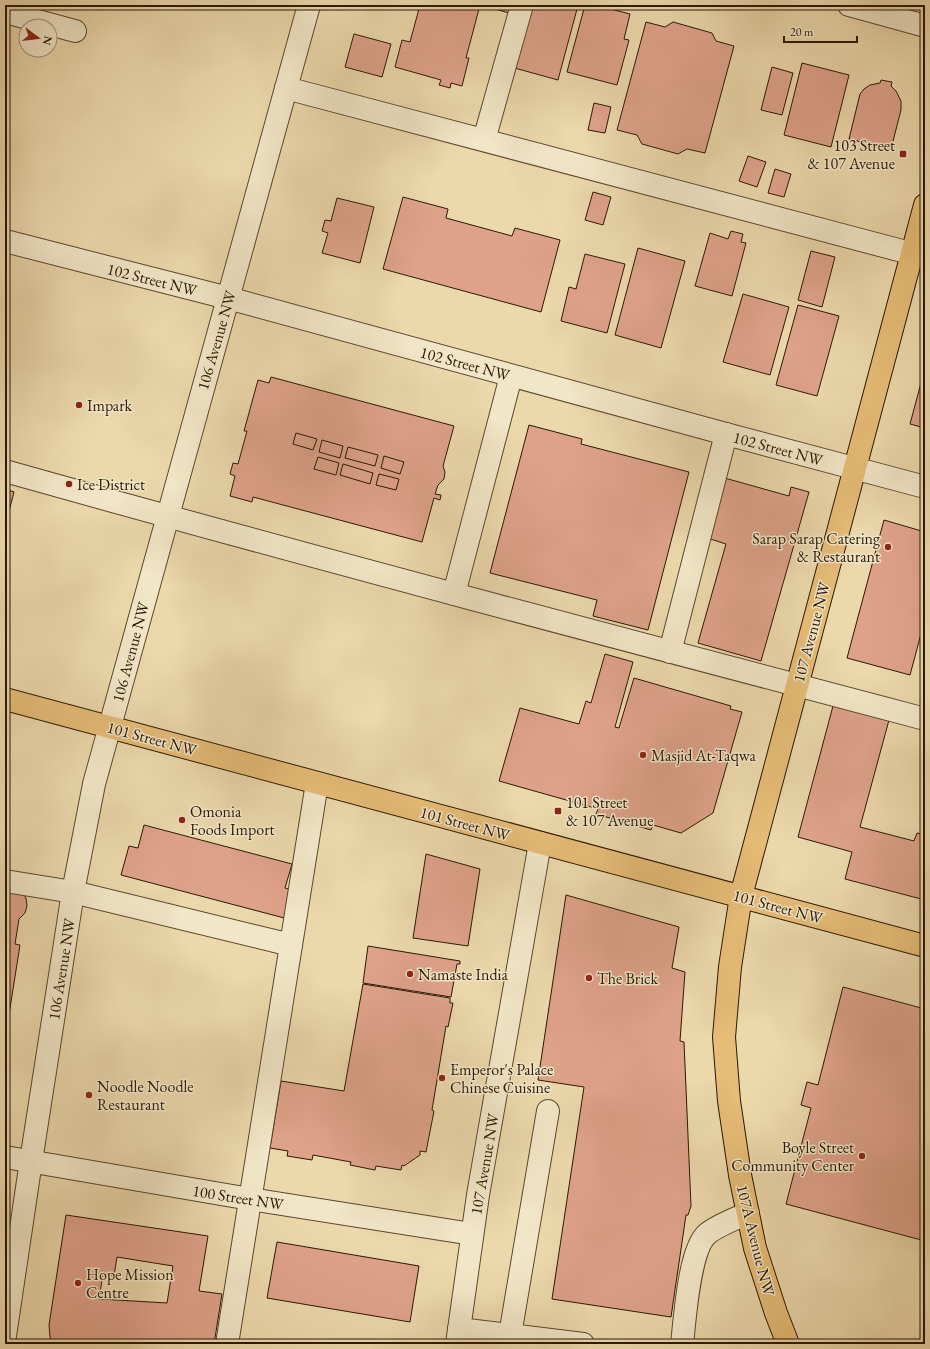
<svg xmlns="http://www.w3.org/2000/svg" width="930" height="1349" viewBox="0 0 930 1349" font-family="'EB Garamond',serif">
	<style>
		.building { fill: #dea289; stroke: #2b1804; fill-rule: evenodd }
		.lines { fill: none; stroke-linecap: round; stroke-linejoin: round }
		.minor-casing { stroke: #5b482e; stroke-width: 24 }
		.major-casing { stroke: #2b1804; stroke-width: 24 }
		.minor { stroke: #f2e6c8; stroke-width: 22 }
		.major { stroke: #e6bc76; stroke-width: 22 }
		.poi-dot { fill: #8f2418; stroke: #f2e6c8; stroke-width: 1.5 }
		.labels { text-anchor: middle; stroke-width: 3; stroke-linejoin: round; paint-order: stroke }
		.poi-label { font-size: 16px; fill: #2b1804; stroke: #f2e6c8; text-anchor: start }
		.street-label { font-size: 16px; fill: #2b1804; stroke: #f2e6c8 }
	</style>
	<rect width="100%" height="100%" fill="#ebd8ab"/>
	<filter id="stains"><feTurbulence type="fractalNoise" baseFrequency=".005" numOctaves="4"/><feColorMatrix values="0 0 0 0 .2 0 0 0 0 .09 0 0 0 0 .02 0 0 0 .5 -.17"/></filter>
	<radialGradient id="worn" r=".72"><stop offset=".6" stop-color="#630" stop-opacity="0"/><stop offset="1" stop-color="#630" stop-opacity=".3"/></radialGradient>
	<g class="building">
		<polygon points="420,5 480,5 466,58 469,58 462,86 451,83 450,88 439,85 441,80 395,67 402,40 410,42"/>
		<polygon points="481,5 511,5 509,13"/>
		<polygon points="531,5 566,5 577,9 558,80 511,67"/>
		<polygon points="585,5 595,5 630,14 624,39 629,40 617,85 567,72"/>
		<polygon points="646,22 665,27 673,22 712,33 716,41 734,46 705,153 687,149 678,154 642,144 637,135 617,130"/>
		<polygon points="354,34 391,44 382,77 345,67"/>
		<polygon points="802,63 849,75 831,147 784,135"/>
		<polygon points="772,67 793,73 782,115 761,110"/>
		<polygon points="881,80 892,82 891,86 896,91 901,101 901,110 891,149 849,139 860,94 864,89 870,85 880,83"/>
		<polygon points="594,103 611,107 605,133 588,130"/>
		<polygon points="748,156 766,162 757,187 739,181"/>
		<polygon points="775,169 791,174 784,197 768,193"/>
		<polygon points="593,192 611,197 603,225 585,220"/>
		<polygon points="403,197 448,209 446,218 512,236 515,228 560,240 541,312 383,269"/>
		<polygon points="337,198 374,207 360,263 322,253 328,233 322,231 325,220 331,221"/>
		<polygon points="731,231 743,234 741,242 746,243 732,296 695,286 710,233 728,239"/>
		<polygon points="638,248 685,261 661,348 615,335"/>
		<polygon points="811,251 835,257 822,307 798,300"/>
		<polygon points="585,254 625,264 607,333 561,321 569,287 576,289"/>
		<polygon points="743,294 789,307 770,375 723,362"/>
		<polygon points="798,305 839,316 817,396 776,385"/>
		<polygon points="925,368 925,428 910,424"/>
		<polygon points="271,377 454,426 443,466 445,472 444,479 438,485 435,494 441,495 440,500 434,498 422,542 253,497 252,502 230,496 235,476 230,474 233,463 238,464 247,431 244,431 258,380 269,383"/>
		<polygon points="529,425 582,439 581,444 689,472 648,630 593,616 597,600 490,573"/>
		<polygon points="296,433 317,439 313,450 293,444"/>
		<polygon points="322,440 343,446 340,458 319,452"/>
		<polygon points="348,447 378,455 375,466 345,458"/>
		<polygon points="384,456 404,462 400,474 381,468"/>
		<polygon points="318,457 339,463 336,475 314,469"/>
		<polygon points="343,464 373,473 370,484 340,475"/>
		<polygon points="379,474 399,479 396,490 376,485"/>
		<polygon points="721,477 789,496 791,487 809,492 761,661 698,643 726,544 704,537"/>
		<polygon points="5,489 14,492 5,527"/>
		<polygon points="884,520 925,532 925,619 910,675 847,658"/>
		<polygon points="605,654 633,662 615,727 619,728 634,678 731,706 730,709 742,712 713,813 681,833 653,825 651,830 596,814 598,809 499,781 520,708 579,724 586,701 591,703"/>
		<polygon points="833,706 889,720 860,827 914,841 917,833 925,835 925,900 845,879 852,852 798,837"/>
		<polygon points="144,825 292,864 285,888 293,890 288,919 121,875 129,846 138,848"/>
		<polygon points="426,854 480,869 468,946 413,938"/>
		<polygon points="5,886 23,894 26,898 27,906 25,913 19,919 15,944 20,945 5,1040"/>
		<polygon points="566,895 679,927 672,968 685,972 680,1041 684,1042 691,1206 688,1215 686,1215 671,1317 552,1299 584,1087 538,1080"/>
		<polygon points="368,946 460,961 460,964 457,964 451,997 363,983"/>
		<polygon points="363,984 450,998 450,1003 453,1003 448,1027 446,1026 432,1110 434,1111 426,1152 420,1151 420,1155 404,1166 402,1165 401,1170 376,1166 375,1170 350,1165 351,1162 313,1155 312,1160 287,1156 288,1151 270,1148 281,1081 344,1091"/>
		<polygon points="843,987 925,1009 925,1241 786,1204 811,1108 801,1105 807,1082 818,1085"/>
		<path d="M66,1215L208,1236L199,1291L222,1294L214,1344H52L50,1337L49,1325ZM117,1257L173,1266L167,1303L99,1299L103,1274L114,1276Z"/>
		<polygon points="277,1242 419,1266 410,1322 267,1298"/>
	</g>
	<g class="lines">
		<g class="minor-casing">
			<g id="minor">
				<polyline points="849,5 925,26"/>
				<polyline points="5,12 75,31"/>
				<polyline points="286,88 925,257"/>
				<polyline points="484,140 522,5"/>
				<polyline points="5,241 228,298 726,434 925,487"/>
				<path d="M5,471C311,557 618,638 925,719"/>
				<polyline points="454,594 511,376"/>
				<polyline points="670,652 726,434"/>
				<polyline points="5,881 73,892 291,945"/>
				<polyline points="548,1111 510,1335 583,1344"/>
				<polyline points="5,1157 250,1199 472,1234"/>
				<polyline points="459,1329 510,1335"/>
				<polyline points="5,1336 31,1161 73,892 94,784 309,5"/>
				<polyline points="227,1344 317,783"/>
				<polyline points="457,1344 478,1195 540,843"/>
				<path d="M682,1344C685,1319 689,1250 707,1234C718,1225 735,1219 748,1213"/>
			</g>
		</g>
		<g class="major-casing">
			<g id="major">
				<polyline points="5,699 925,946"/>
				<polyline points="788,1344 776,1313 755,1248 740,1175 729,1101 724,1037 730,967 741,896 925,205"/>
			</g>
		</g>
		<use href="#minor" class="minor"/>
		<use href="#major" class="major"/>
	</g>
	<g class="poi-dot">
		<rect x="899" y="150" width="8" height="8" rx="2"/>
		<circle cx="79" cy="405" r="4"/>
		<circle cx="69" cy="484" r="4"/>
		<circle cx="888" cy="547" r="4"/>
		<circle cx="643" cy="755" r="4"/>
		<rect x="554" y="807" width="8" height="8" rx="2"/>
		<circle cx="182" cy="820" r="4"/>
		<circle cx="410" cy="974" r="4"/>
		<circle cx="589" cy="978" r="4"/>
		<circle cx="442" cy="1078" r="4"/>
		<circle cx="89" cy="1095" r="4"/>
		<circle cx="862" cy="1156" r="4"/>
		<circle cx="78" cy="1283" r="4"/>
	</g>
	<g class="labels">
		<g class="poi-label">
			<text x="895" y="151" text-anchor="end">103 Street<tspan x="895" dy="18">&amp; 107 Avenue</tspan></text>
			<text x="87" y="411">Impark</text>
			<text x="77" y="490">Ice District</text>
			<text x="880" y="544" text-anchor="end">Sarap Sarap Catering<tspan x="880" dy="18">&amp; Restaurant</tspan></text>
			<text x="651" y="761">Masjid At-Taqwa</text>
			<text x="566" y="808">101 Street<tspan x="566" dy="18">&amp; 107 Avenue</tspan></text>
			<text x="190" y="817">Omonia<tspan x="190" dy="18">Foods Import</tspan></text>
			<text x="418" y="980">Namaste India</text>
			<text x="597" y="984">The Brick</text>
			<text x="450" y="1075">Emperor's Palace<tspan x="450" dy="18">Chinese Cuisine</tspan></text>
			<text x="97" y="1092">Noodle Noodle<tspan x="97" dy="18">Restaurant</tspan></text>
			<text x="854" y="1153" text-anchor="end">Boyle Street<tspan x="854" dy="18">Community Center</tspan></text>
			<text x="86" y="1280">Hope Mission<tspan x="86" dy="18">Centre</tspan></text>
		</g>
		<g class="street-label">
			<text transform="translate(152 279) rotate(14)" y="6">102 Street NW</text>
			<text transform="translate(216 340) rotate(-74)" y="6">106 Avenue NW</text>
			<text transform="translate(465 363) rotate(15)" y="6">102 Street NW</text>
			<text transform="translate(778 448) rotate(15)" y="6">102 Street NW</text>
			<text transform="translate(811 632) rotate(-75)" y="6">107 Avenue NW</text>
			<text transform="translate(130 652) rotate(-75)" y="6">106 Avenue NW</text>
			<text transform="translate(152 738) rotate(15)" y="6">101 Street NW</text>
			<text transform="translate(465 823) rotate(15)" y="6">101 Street NW</text>
			<text transform="translate(778 906) rotate(15)" y="6">101 Street NW</text>
			<text transform="translate(61 969) rotate(-81)" y="6">106 Avenue NW</text>
			<text transform="translate(484 1164) rotate(-80)" y="6">107 Avenue NW</text>
			<text transform="translate(238 1197) rotate(9)" y="6">100 Street NW</text>
			<text transform="translate(756 1240) rotate(76)" y="6">107A Avenue NW</text>
		</g>
	</g>
	<rect width="930" height="1349" fill="none" stroke="#ebd8ab" stroke-width="20"/>
	<rect x="6" y="6" width="918" height="1337" fill="none" stroke="#2b1804" stroke-width="2"/>
	<rect x="10" y="10" width="910" height="1329" fill="none" stroke="#2b1804"/>
	<g transform="translate(38 38) rotate(105)"><circle r="19" fill="#f2e6c8" stroke="#a2947a"/>
	<path d="M0-3L7 15L0 10L-7 15Z" fill="#8f2418"/>
	<text y="-6" font-size="11" font-weight="bold" text-anchor="middle" fill="#2b1804">N</text>
	</g>
	<path d="M784 36v6h73v-6" fill="none" stroke="#2b1804" stroke-width="2"/>
	<text x="790" y="36" font-size="12" fill="#2b1804" stroke="#f2e6c8" stroke-width="3" paint-order="stroke">20 m</text>
	<rect width="100%" height="100%" filter="url(#stains)"/>
	<rect width="100%" height="100%" fill="url(#worn)"/>
</svg>
